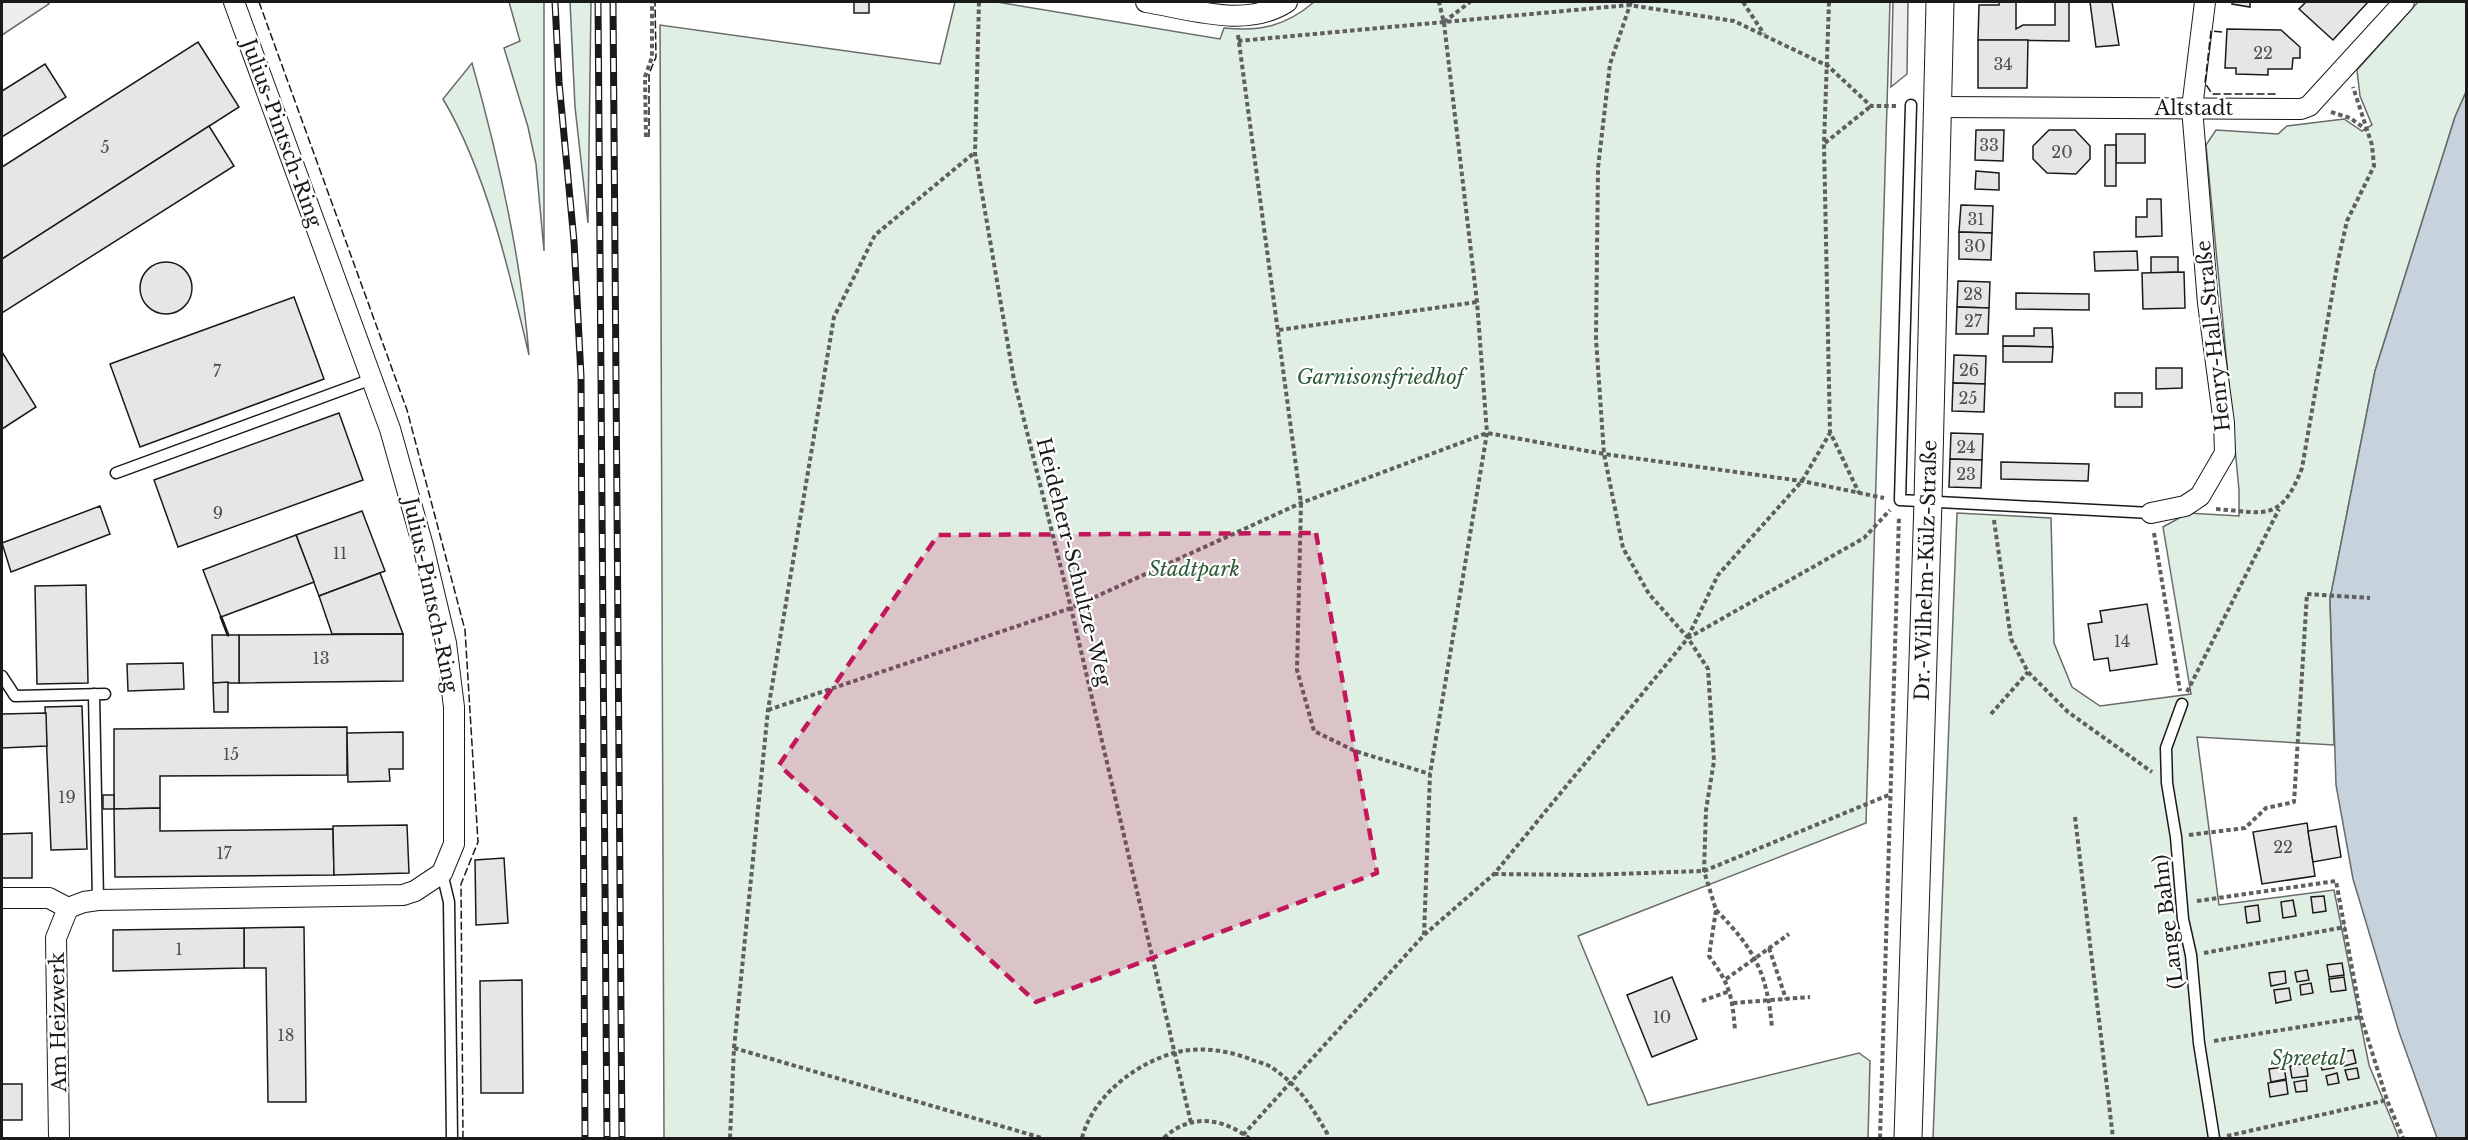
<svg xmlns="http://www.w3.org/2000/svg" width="2468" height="1140" viewBox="0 0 2468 1140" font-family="'Libre Baskerville',serif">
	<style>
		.green { fill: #e0efe3; stroke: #6a6a6a; stroke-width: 1.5 }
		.parking { fill: #ededed; stroke: #6a6a6a; stroke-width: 1.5 }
		.water { fill: #c6d2dc; stroke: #6a6a6a; stroke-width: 1.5 }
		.building { fill: #e6e6e6; stroke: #1a1a1a; stroke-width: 1.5 }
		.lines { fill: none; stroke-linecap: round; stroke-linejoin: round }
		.service-casing { stroke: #1a1a1a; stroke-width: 13 }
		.minor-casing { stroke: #1a1a1a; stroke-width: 22 }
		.secondary-casing { stroke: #1a1a1a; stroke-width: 29 }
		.path { stroke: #5f5f5f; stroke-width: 4; stroke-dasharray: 4.5 3; stroke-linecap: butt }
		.service { stroke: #fff; stroke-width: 10 }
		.minor { stroke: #fff; stroke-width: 20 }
		.secondary { stroke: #fff; stroke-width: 27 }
		.rail-casing { stroke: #1a1a1a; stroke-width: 7 }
		.rail { stroke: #fff; stroke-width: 4.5; stroke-dasharray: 14; stroke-linecap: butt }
		.fence { stroke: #1a1a1a; stroke-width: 1.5; stroke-dasharray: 8 3; stroke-linecap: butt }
		.wall { stroke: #1a1a1a; stroke-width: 3 }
		.marked { fill: #c2185b; fill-opacity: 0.2; stroke: #c2185b; stroke-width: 4.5; stroke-dasharray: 12 8; stroke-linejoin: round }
		.labels { text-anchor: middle; stroke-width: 4.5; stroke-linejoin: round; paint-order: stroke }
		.number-label { font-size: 16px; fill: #4d4d4d }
		.street-label { font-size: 20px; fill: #1a1a1a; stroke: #fff }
		.park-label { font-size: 20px; font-style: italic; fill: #2b5a34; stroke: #fff }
	</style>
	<rect width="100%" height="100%" fill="#fff"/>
	<g class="green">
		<polygon points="509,2 544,2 544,251 536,164 528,127 504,48 520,41"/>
		<polygon points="570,2 591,2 588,223 575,107"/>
		<path d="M955,2H997L1220,39L1224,28C1260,32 1286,26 1314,2H1890L1866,823L1578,936L1648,1105L1859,1053L1870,1061L1868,1138H664L660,25L940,64Z"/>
		<polygon points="2418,2 2466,2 2466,92 2455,117 2375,371 2330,599 2334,745 2197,737 2219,905 2334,890 2369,1065 2399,1138 1933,1138 1957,513 2051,518 2054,643 2072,687 2100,706 2191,694 2163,527 2188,513 2239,516 2239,490 2206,145 2216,130 2278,134 2287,126 2344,119 2362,131 2372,125 2360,96 2357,70"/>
		<path d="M472,63C499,159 521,256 529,355C510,274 486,171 443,99Z"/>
	</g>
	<g class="parking">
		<polygon points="2,2 47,2 49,4 2,35"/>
		<polygon points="1893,2 1908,2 1907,74 1891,87"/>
	</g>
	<polygon class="water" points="2466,92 2466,1138 2437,1138 2399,1032 2353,879 2336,785 2330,599 2375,371 2455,117"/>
	<g class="building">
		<rect x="854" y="2" width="15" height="11"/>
		<polygon points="1999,2 2016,2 2016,29 2023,25 2055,25 2055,2 2069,2 2069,41 1978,40 1979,5 1999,5"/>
		<polygon points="2090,2 2112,2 2119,45 2096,47"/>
		<polygon points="2232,2 2250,2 2250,7 2232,4"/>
		<polygon points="2306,2 2368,2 2333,40 2299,9"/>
		<polygon points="2227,29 2281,30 2300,47 2300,58 2293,58 2292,69 2268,69 2268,75 2236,74 2236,68 2225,68"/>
		<polygon points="1978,40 2028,40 2027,88 1978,88"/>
		<polygon points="198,42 239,107 2,259 2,167"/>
		<polygon points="45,64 66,97 2,137 2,91"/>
		<polygon points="209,126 234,166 2,313 2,259"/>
		<polygon points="1976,130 2004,130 2003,161 1975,160"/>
		<polygon points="2049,130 2075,130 2090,146 2090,159 2076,174 2047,173 2033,159 2033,146"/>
		<rect x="2116" y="134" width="29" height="29"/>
		<rect x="2105" y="145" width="11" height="41"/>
		<polygon points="1976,171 1999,173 1999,190 1975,189"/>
		<polygon points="2147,199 2161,199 2162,236 2136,237 2136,217 2147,217"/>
		<polygon points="1961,205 1993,206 1992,233 1959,232"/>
		<polygon points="1959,232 1992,233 1991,260 1959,259"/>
		<polygon points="2137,251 2138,270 2095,271 2094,252"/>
		<polygon points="2151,257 2178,257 2178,272 2151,273"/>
		<circle cx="166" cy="288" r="26"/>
		<polygon points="2184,272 2185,308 2143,309 2142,273"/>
		<polygon points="1958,281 1990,282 1989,308 1957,307"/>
		<polygon points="2016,293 2089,294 2089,310 2016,309"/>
		<polygon points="294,297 324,379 140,447 110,364"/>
		<polygon points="1957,307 1989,308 1988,334 1956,334"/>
		<polygon points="2034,328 2052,328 2053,347 2003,346 2003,336 2034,336"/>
		<polygon points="2003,346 2053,347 2052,362 2003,362"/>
		<polygon points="2,352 36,407 2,429"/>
		<polygon points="1954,355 1986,356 1985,384 1953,383"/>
		<polygon points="2156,368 2182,368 2182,388 2156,389"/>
		<polygon points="1953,383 1985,384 1984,412 1952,411"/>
		<rect x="2115" y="393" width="27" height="14"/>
		<polygon points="339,413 363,480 178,547 154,480"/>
		<polygon points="1951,433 1983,434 1982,460 1950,459"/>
		<polygon points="1950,459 1982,460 1981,488 1949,487"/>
		<polygon points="2001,462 2089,464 2088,481 2001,479"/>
		<polygon points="100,506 110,534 11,572 2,543"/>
		<polygon points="362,511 385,571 319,596 296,535"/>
		<polygon points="296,535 314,582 221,617 203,570"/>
		<polygon points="380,573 403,634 332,634 319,596"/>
		<polygon points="86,585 88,683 37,684 35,586"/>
		<polygon points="2147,604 2157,664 2110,671 2108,658 2094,660 2088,624 2102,622 2100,611"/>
		<polygon points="403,634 403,681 239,683 239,635"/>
		<polygon points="212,635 239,635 239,683 213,683"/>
		<polygon points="183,663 184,689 128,691 127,664"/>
		<polygon points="228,682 228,712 214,712 213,683"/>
		<polygon points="82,706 87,849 51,850 45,707"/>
		<polygon points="46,713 47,746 2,748 2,714"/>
		<polygon points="347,727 347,775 160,776 160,808 114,809 114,729"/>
		<polygon points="403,732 403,769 389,769 390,781 348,782 347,733"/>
		<rect x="103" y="795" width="11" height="14"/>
		<polygon points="160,808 160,831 333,829 334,875 115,877 114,809"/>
		<polygon points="2307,823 2315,876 2262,884 2253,832"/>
		<polygon points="407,825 409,873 334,875 333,826"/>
		<polygon points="2336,826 2341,857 2313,862 2308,831"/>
		<polygon points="32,833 32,878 2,878 2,834"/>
		<polygon points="504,858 508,923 476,925 475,860"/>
		<polygon points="2324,896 2326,911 2313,913 2311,897"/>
		<polygon points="2293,900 2296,916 2283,918 2281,902"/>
		<polygon points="2258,905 2260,921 2247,923 2245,907"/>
		<polygon points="304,927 306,1102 268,1102 266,968 244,968 244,928"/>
		<polygon points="244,928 244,968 113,971 113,930"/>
		<polygon points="2342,963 2344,975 2329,977 2327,965"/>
		<polygon points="2307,970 2309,980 2297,982 2295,972"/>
		<polygon points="2285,971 2286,983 2271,986 2269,973"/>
		<polygon points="1672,977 1697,1039 1652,1057 1627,995"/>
		<polygon points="2344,977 2346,990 2331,992 2329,979"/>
		<polygon points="522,980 523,1093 481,1093 480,981"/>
		<polygon points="2311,983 2313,993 2301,995 2300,985"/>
		<polygon points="2289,988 2291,1000 2276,1003 2274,990"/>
		<polygon points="2353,1050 2356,1063 2344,1066 2342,1052"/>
		<polygon points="2331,1058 2334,1068 2322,1070 2320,1061"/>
		<polygon points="2306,1063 2308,1076 2292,1078 2290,1066"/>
		<polygon points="2284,1067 2286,1079 2271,1082 2269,1069"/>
		<polygon points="2357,1068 2359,1078 2348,1080 2345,1070"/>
		<polygon points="2337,1073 2339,1083 2328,1085 2326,1076"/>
		<polygon points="2286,1080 2288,1094 2270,1097 2268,1083"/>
		<polygon points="2306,1080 2307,1091 2296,1092 2294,1082"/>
		<rect x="2" y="1084" width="20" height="36"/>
	</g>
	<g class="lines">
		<g class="service-casing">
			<g id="service">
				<polyline points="1911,105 1900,500 2151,513"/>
				<polyline points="116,473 372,379"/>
				<polyline points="2,676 15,696 105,694"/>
				<polyline points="94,694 98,900"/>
				<polyline points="2182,704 2166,748 2167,783 2176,837 2183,919 2191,955 2199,1043 2214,1138"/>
				<polyline points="442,873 449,902 452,1138"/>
			</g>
		</g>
		<g class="minor-casing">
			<g id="minor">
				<path d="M1146,2C1190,9 1246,29 1287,2"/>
				<polyline points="1938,107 2301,109 2309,106 2404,2"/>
				<polyline points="2151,513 2185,506 2200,496 2225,453 2224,423 2208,303 2192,108 2205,2"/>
				<polyline points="2,898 49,898 68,908 84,902 98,900 403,895 415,891 442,873 454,844 454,707 446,643 423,546 390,429 234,2"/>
				<polyline points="59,1138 56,938 68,908"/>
			</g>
		</g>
		<g class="secondary-casing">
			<g id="secondary">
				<path id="s1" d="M1908,1138L1928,501L1940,2"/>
			</g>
		</g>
		<g class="path">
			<polyline points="979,2 975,153 1014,380 1071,608 1191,1123"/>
			<path d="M1631,2L1610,64L1598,168L1596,339L1604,454L1623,548L1649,594L1688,638L1708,669L1714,761L1706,810L1704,871L1716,910L1709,956C1730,985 1732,995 1735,1030"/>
			<polyline points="1743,2 1764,34"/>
			<polyline points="1829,2 1824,144 1830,432 1859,493"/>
			<polyline points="1444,22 1470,2"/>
			<polyline points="1238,35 1301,503 1297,670 1314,731 1355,751 1430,774"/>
			<polyline points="1238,41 1629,5 1734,21 1828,66 1871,106 1896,106"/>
			<polyline points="2331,112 2350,118 2367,130"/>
			<polyline points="646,137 645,77 652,57 652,2"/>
			<polyline points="1825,143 1871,106"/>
			<polyline points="1279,330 1477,302"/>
			<path d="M2216,509C2267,513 2281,522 2302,468L2338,261L2347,221L2374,166L2372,145L2353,87"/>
			<polyline points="1994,520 2011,639 2028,672 2068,712 2152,772"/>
			<polyline points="2154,533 2180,691"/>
			<polyline points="1688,637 1718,575 1802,481 1830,433"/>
			<polyline points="2187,692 2279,509"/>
			<polyline points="768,710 1071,608 1301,503 1487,433 1604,454 1802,481 1884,498"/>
			<polyline points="1991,714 2028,672"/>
			<polyline points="2075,817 2113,1138"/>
			<polyline points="2189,835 2245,828 2266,808 2294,802 2307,594 2370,598"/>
			<polyline points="1494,874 1586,875 1704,871 1891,794"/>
			<polyline points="2197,901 2336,881 2361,1017 2387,1100 2403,1138"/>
			<path d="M1716,910C1755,950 1767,972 1772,1028"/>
			<polyline points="1424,935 1430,774 1487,433 1477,302 1444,23 1439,2"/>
			<polyline points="1769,948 1786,999"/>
			<polyline points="2204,953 2345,927"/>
			<polyline points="1726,979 1789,934"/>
			<polyline points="1702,1001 1730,991"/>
			<polyline points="1733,1003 1810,997"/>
			<polyline points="2214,1041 2361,1017"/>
			<polyline points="734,1048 1042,1138"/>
			<polyline points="1243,1135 1424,935 1494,874 1688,638 1864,538 1890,510"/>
			<polyline points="2227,1136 2387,1100"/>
			<polyline points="730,1138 734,1048 768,710 834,317 875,235 974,153"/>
			<path d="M1082,1138C1093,1095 1139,1060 1182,1051C1204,1047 1229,1051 1250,1059C1256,1062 1265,1063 1271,1067C1300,1087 1310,1104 1327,1133L1328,1138"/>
			<path d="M1164,1138C1190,1113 1222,1118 1249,1138"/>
			<polyline points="1880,1138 1899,516"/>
		</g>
		<use href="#service" class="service"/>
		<use href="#minor" class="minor"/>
		<use href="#secondary" class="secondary"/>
		<g class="rail-casing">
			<g id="rail">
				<polyline points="555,2 559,82 574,241 581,376 585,1138"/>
				<polyline points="598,2 607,1138"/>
				<polyline points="613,2 622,1138"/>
			</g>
		</g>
		<use href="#rail" class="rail"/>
		<g class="fence">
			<polyline points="259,2 407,410 465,630 478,842 461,884 463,1138"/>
			<polyline points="2222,32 2211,31 2205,83 2212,94 2277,94"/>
			<polyline points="649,137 649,74 656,57 655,2"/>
		</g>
		<polyline class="wall" points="221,617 228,635"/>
	</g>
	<path class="marked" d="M1316,533L1377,873L1036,1002L779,765L938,535Z"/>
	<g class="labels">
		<g class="number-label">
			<text x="2263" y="59">22</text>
			<text x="2003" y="70">34</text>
			<text x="1989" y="151">33</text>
			<text x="105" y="153">5</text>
			<text x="2062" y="158">20</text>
			<text x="1976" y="225">31</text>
			<text x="1975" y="252">30</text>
			<text x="1973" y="300">28</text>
			<text x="1973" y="327">27</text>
			<text x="1969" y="376">26</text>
			<text x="217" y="377">7</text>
			<text x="1968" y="404">25</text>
			<text x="1966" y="453">24</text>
			<text x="1966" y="480">23</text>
			<text x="218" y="519">9</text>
			<text x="340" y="559">11</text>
			<text x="2122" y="647">14</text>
			<text x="321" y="664">13</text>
			<text x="231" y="760">15</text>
			<text x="67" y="803">19</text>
			<text x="2283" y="853">22</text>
			<text x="224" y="859">17</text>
			<text x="179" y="955">1</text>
			<text x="1662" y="1023">10</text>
			<text x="286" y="1041">18</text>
		</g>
		<g class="street-label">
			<text x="2194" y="115">Altstadt</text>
			<text transform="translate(282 133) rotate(70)" y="7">Julius-Pintsch-Ring</text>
			<text transform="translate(2213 336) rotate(-96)" y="7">Henry-Hall-Straße</text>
			<text transform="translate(1074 562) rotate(76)" y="7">Heideherr-Schultze-Weg</text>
			<text dy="7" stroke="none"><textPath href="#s1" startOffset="568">Dr.-Wilhelm-Külz-Straße</textPath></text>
			<text transform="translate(431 595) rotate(78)" y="7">Julius-Pintsch-Ring</text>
			<text transform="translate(2168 922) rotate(-97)" y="7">(Lange Bahn)</text>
			<text transform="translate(58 1022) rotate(-91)" y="7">Am Heizwerk</text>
		</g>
		<g class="park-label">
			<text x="1380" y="384">Garnisonsfriedhof</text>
			<text x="1194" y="576">Stadtpark</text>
			<text x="2308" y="1065">Spreetal</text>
		</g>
	</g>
	<rect width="2468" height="1140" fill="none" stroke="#1a1a1a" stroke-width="6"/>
</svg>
